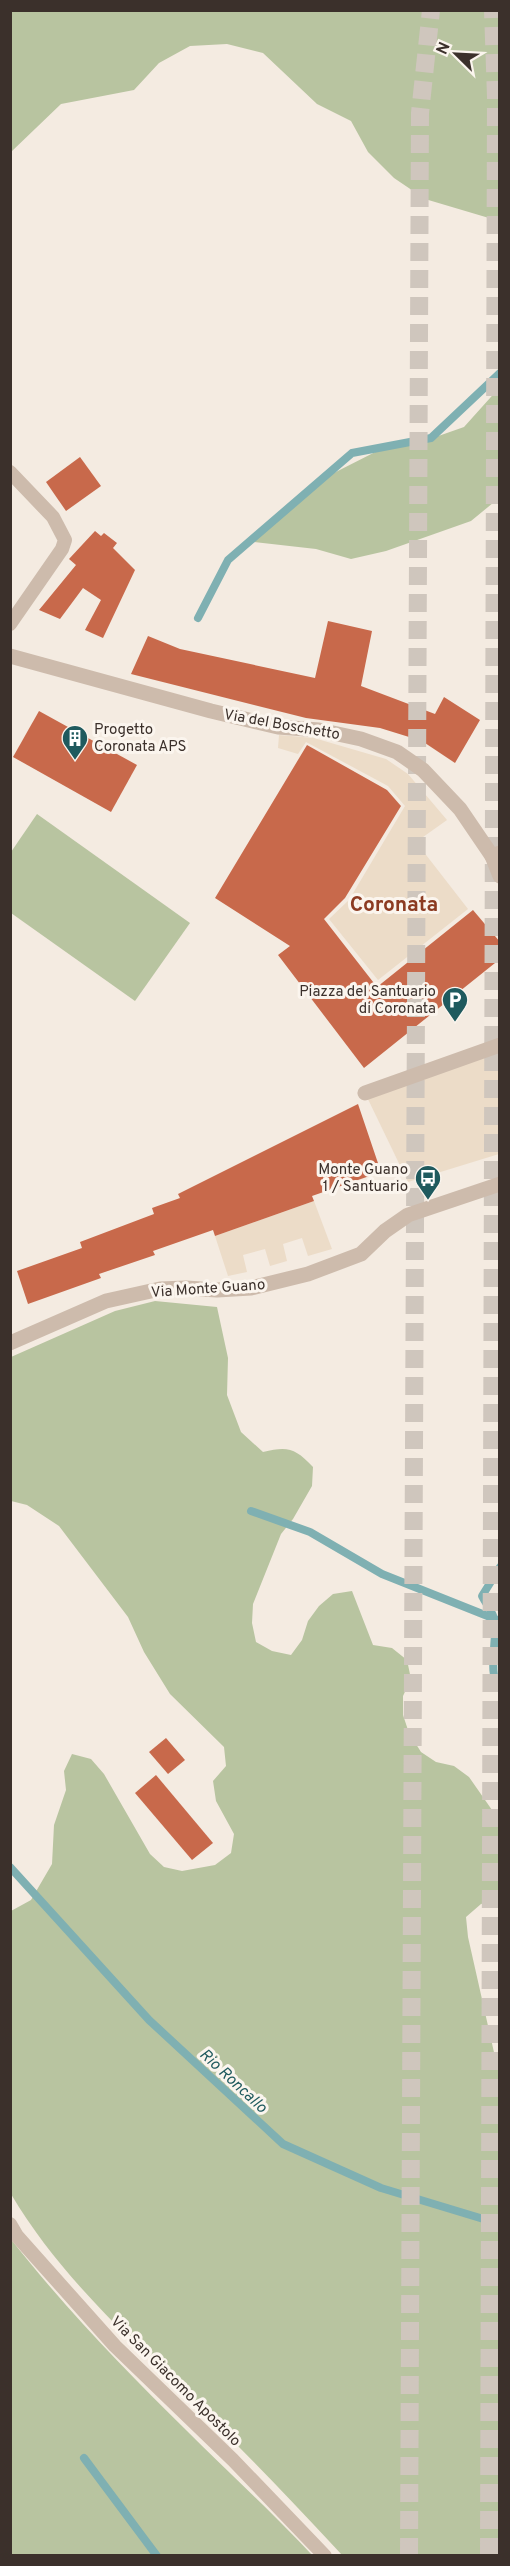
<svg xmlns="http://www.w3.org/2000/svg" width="510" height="2566" viewBox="0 0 510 2566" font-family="Overpass,sans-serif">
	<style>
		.green { fill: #b8c4a0 }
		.plaza { fill: #ecdcc8 }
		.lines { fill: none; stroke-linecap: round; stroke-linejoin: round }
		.stream { stroke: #7fb0b2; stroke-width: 8 }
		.building { fill: #c8694b }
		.motorway-tunnel { stroke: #cfc6bd; stroke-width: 18; stroke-dasharray: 18 9; stroke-linecap: butt }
		.service { stroke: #cdbbac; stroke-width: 14 }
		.minor { stroke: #cdbbac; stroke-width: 15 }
		.tertiary { stroke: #cdbbac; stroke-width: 15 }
		.labels { text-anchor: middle; stroke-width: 6; stroke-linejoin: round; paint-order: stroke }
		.street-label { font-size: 15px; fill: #3b302b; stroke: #fbf5ee }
		.poi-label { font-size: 15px; fill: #3b302b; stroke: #fbf5ee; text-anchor: end }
		.water-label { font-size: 16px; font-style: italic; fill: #1f5a5e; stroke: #fbf5ee }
		.district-label { font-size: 21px; font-weight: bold; fill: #8c3b22; stroke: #fbf5ee }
	</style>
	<rect width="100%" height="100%" fill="#f4ebe1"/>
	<g class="green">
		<polygon points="11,10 499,11 499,221 425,199 394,178 368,152 351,121 317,104 263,53 227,44 190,46 159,63 134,90 61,104 11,152"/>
		<polygon points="499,388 499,498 471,521 386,551 351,559 316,549 253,542 322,479 389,445 427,440 464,427"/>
		<polygon points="37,814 190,923 135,1001 11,913 11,852"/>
		<path d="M155,1301L217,1307L228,1358L227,1395L241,1432L263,1452C288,1446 295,1448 313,1467L312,1486L293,1519L281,1534L253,1604L252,1623L256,1642L272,1651L291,1655L302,1640L308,1621L319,1606L333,1594L352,1591L373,1645L392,1648L407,1660L411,1679L403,1696V1715L409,1733L421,1752L436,1762L454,1766L469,1777L499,1820V1900L481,1904L466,1917L468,1937L500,2079L499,2555H342C292,2501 240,2447 187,2395C123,2332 57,2272 11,2194V1911L31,1900L52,1864L54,1825L66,1790L64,1771L72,1754L91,1759L104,1774L150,1854L164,1867L182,1871L215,1865L231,1853L234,1834L216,1801L213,1781L226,1766L224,1747L170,1694L144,1652L128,1617L59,1526L27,1505L11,1501V1357L115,1311Z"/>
		<path d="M10,2238C64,2307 124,2369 186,2430C228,2472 272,2512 312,2555H11Z"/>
	</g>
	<g class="plaza">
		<polygon points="279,735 314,738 386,759 408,774 447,820 416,842 468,909 378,980 329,919 349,900 405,806 388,786 306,742 298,754 278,748"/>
		<polygon points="488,1047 499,1066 499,1154 408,1182 365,1093"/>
		<polygon points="314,1201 332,1249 308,1256 302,1238 283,1244 287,1261 270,1266 265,1249 243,1255 247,1272 228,1276 215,1236"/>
	</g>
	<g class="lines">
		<g class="stream">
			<polyline points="198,618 228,560 352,453 431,438 500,373"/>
			<polyline points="251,1511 310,1532 382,1574 495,1619"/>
			<path d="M500,1567L482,1596C486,1604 494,1613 495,1622C497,1639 487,1678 500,1688"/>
			<polyline points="10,1867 149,2020 283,2144 381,2188 500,2224"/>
			<polyline points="84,2458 157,2556"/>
		</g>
	</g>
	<g class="building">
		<polygon points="80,457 101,486 66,511 46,482"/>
		<polygon points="95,531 101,536 104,533 117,543 113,548 135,570 103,638 85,630 101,600 83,588 60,619 39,610 76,565 69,559"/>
		<polygon points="328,621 372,631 361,686 435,714 444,697 480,720 455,763 422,741 380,728 306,718 131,674 148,636 180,649 315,678"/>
		<polygon points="39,711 137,765 111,812 13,757"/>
		<polygon points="307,745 387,790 401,806 345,898 324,919 377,987 473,910 500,942 500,959 364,1068 278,955 290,946 215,898"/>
		<polygon points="358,1104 381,1172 312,1196 314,1201 215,1236 213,1230 153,1251 155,1255 99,1274 101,1278 28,1304 17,1271 82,1248 80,1242 154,1214 152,1208 180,1198 178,1194"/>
		<polygon points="166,1738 185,1760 168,1774 149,1752"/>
		<polygon points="156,1775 213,1843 192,1860 135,1793"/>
	</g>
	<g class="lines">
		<g class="motorway-tunnel">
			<polyline points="409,2556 420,113 431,10"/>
			<polyline points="489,2556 496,97 493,10"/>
		</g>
		<g class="service">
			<polyline points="10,472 53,517 65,540 62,549 10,624"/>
			<polyline points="10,2224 17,2236 115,2346 233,2460 325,2556"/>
		</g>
		<g class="minor">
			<polyline points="10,656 211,711 278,727 319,730 361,739 397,752 423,770 460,809 492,856"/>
			<polyline points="365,1093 500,1045"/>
			<polyline points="10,1343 106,1301 160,1289 186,1288 217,1290 251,1288 308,1274 361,1254 385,1231 408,1215 500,1184"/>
		</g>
		<polyline class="tertiary" points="500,853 492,856 500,876"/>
	</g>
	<defs>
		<g id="building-pin" transform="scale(1.35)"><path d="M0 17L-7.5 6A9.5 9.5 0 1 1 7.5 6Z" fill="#1f5a5e" stroke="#fbf5ee"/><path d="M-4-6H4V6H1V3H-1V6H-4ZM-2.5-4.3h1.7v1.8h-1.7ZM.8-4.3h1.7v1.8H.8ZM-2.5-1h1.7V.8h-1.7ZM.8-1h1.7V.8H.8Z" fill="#fff"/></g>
		<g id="parking-pin" transform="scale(1.35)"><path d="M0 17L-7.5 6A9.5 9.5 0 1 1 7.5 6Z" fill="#1f5a5e" stroke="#fbf5ee"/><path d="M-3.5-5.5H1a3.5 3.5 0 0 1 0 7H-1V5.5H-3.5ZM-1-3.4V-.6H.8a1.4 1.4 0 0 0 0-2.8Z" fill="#fff"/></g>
		<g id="bus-pin" transform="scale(1.35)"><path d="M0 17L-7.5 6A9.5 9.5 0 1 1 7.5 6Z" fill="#1f5a5e" stroke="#fbf5ee"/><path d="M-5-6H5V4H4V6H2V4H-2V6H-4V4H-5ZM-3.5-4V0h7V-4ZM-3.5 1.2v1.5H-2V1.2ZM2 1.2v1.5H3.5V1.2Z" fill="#fff"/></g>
	</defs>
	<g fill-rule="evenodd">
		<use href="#building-pin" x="75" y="738"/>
		<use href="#parking-pin" x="455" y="1000"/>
		<use href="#bus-pin" x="428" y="1178"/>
	</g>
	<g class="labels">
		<g class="street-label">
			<text transform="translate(282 724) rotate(10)" y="5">Via del Boschetto</text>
			<text transform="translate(208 1288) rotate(-4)" y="5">Via Monte Guano</text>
			<text transform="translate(176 2381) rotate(45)" y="5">Via San Giacomo Apostolo</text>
		</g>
		<g class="poi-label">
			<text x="94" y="734" text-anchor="start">Progetto<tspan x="94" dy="17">Coronata APS</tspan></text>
			<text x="436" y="996">Piazza del Santuario<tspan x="436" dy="17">di Coronata</tspan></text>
			<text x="408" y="1174">Monte Guano<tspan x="408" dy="17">1 / Santuario</tspan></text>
		</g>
		<g class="water-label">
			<text transform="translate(234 2080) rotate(43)" y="6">Rio Roncallo</text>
		</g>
		<g class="district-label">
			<text x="394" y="911">Coronata</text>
		</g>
	</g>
	<rect width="510" height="2566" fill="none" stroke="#3b302b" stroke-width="24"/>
	<g transform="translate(456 54) rotate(294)" stroke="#fbf5ee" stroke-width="4.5" paint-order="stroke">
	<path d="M0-4.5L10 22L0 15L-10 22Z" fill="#3b302b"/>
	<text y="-9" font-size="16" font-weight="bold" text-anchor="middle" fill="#3b302b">N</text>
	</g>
</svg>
